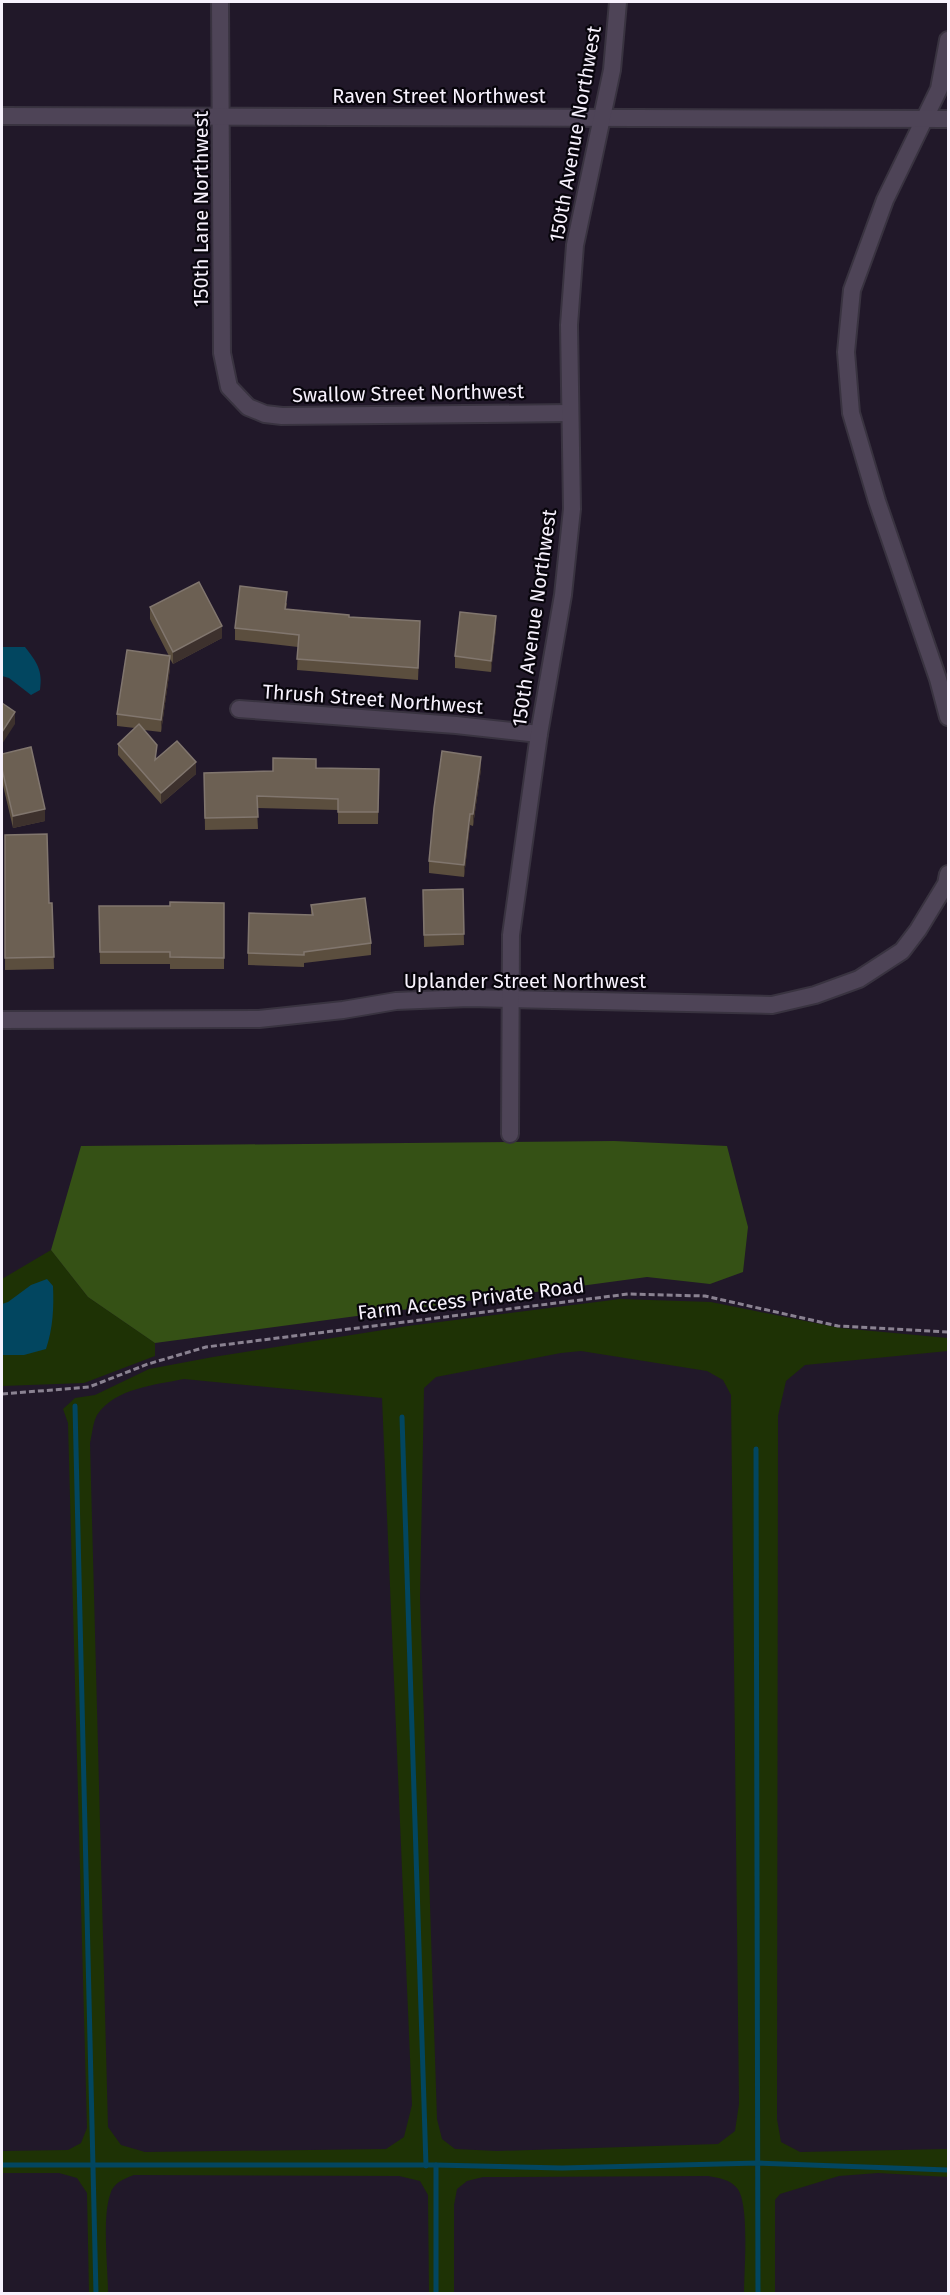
<svg xmlns="http://www.w3.org/2000/svg" width="950" height="2295" viewBox="0 0 950 2295" font-family="'Fira Sans',sans-serif">
	<style>
		.green { fill: #1e3205; fill-rule: evenodd }
		.forest { fill: #355115 }
		.water { fill: #024660 }
		.lines { fill: none; stroke-linecap: round; stroke-linejoin: round }
		.stream { stroke: #024660; stroke-width: 5 }
		.street-casing { stroke: #393340; stroke-width: 20 }
		.path { stroke: #8a8291; stroke-width: 3; stroke-dasharray: 6 3; stroke-linecap: butt }
		.street { stroke: #4e4457; stroke-width: 16 }
		.wall { fill: #5b4e3e }
		.shaded-wall { fill: #3d312d }
		.building { fill: #6c6053; stroke: #81766e; stroke-width: 1.5 }
		.labels { text-anchor: middle; stroke-width: 4.5; stroke-linejoin: round; paint-order: stroke }
		.street-label { font-size: 20px; fill: #f7f1fd; stroke: #08050c }
	</style>
	<rect width="100%" height="100%" fill="#211829"/>
	<g class="green">
		<polygon points="51,1250 88,1297 155,1343 155,1356 84,1383 2,1386 2,1279"/>
		<path d="M620,1299L711,1302L840,1328L948,1338V1351L805,1365L786,1381L778,1416L777,2119L781,2142L800,2152L948,2149V2177L878,2173L839,2176L780,2194L775,2200V2293L744,2294C744,2270 750,2204 737,2188C729,2179 719,2178 708,2176L483,2177L467,2181L457,2189L454,2205V2293L429,2294L428,2195L420,2181L399,2176L134,2175C123,2179 113,2183 110,2195C102,2219 108,2267 108,2293H89L87,2193L77,2178L59,2173H2V2151L68,2150L81,2143L87,2128L68,1423L63,1409L75,1398L95,1395L149,1369L213,1357L408,1326ZM581,1351L707,1371L723,1380L731,1395L739,2104L735,2131L718,2144L497,2151L455,2149L442,2139L437,2119L420,1598L424,1388L436,1377L561,1353ZM184,1379L382,1398L412,2105L404,2137L386,2149L145,2152L121,2145L108,2127L90,1443C92,1435 93,1422 97,1415C115,1388 155,1385 184,1379Z"/>
	</g>
	<polygon class="forest" points="614,1141 727,1146 748,1227 743,1272 710,1284 647,1277 155,1343 88,1297 51,1250 81,1146"/>
	<g class="water">
		<path d="M2,647H25C37,662 43,671 40,690L31,695L9,678L2,676Z"/>
		<path d="M47,1279L53,1286C54,1308 53,1328 46,1349L24,1355H2V1304L8,1302L31,1285Z"/>
	</g>
	<g class="lines">
		<g class="stream">
			<polyline points="75,1406 96,2294"/>
			<polyline points="402,1417 426,2166"/>
			<polyline points="756,1449 758,2294"/>
			<polyline points="2,2165 436,2165 562,2168 758,2163 948,2170"/>
			<polyline points="436,2294 436,2165"/>
		</g>
		<g class="street-casing">
			<g id="street">
				<polyline points="220,2 222,353 229,387 248,407 265,414 282,416 570,413"/>
				<polyline points="948,40 939,89 885,200 852,290 846,352 851,413 877,501 938,679 948,717"/>
				<polyline points="2,116 948,119"/>
				<polyline points="239,709 456,725 539,734"/>
				<polyline points="2,1020 259,1019 343,1010 396,1001 469,998 772,1005 815,995 859,979 902,951 918,930 946,884 948,874"/>
				<polyline points="510,1134 511,935 539,734 563,595 572,509 569,325 575,245 612,70 618,2"/>
			</g>
		</g>
		<polyline class="path" points="2,1394 89,1387 148,1364 206,1347 628,1294 705,1296 838,1326 948,1332"/>
		<use href="#street" class="street"/>
	</g>
	<g class="wall">
		<polygon points="287,603 286,610 349,617 420,633 418,680 297,670 298,647 235,640 235,628"/>
		<polygon points="150,607 222,638 173,664 170,659 170,668 161,732 144,730 157,759 196,774 161,804 118,755 118,744 135,728 117,726 117,714 169,656 150,619"/>
		<polygon points="496,628 491,672 455,668 455,656"/>
		<polygon points="2,754 45,821 13,828 2,781"/>
		<polygon points="316,768 379,769 378,824 338,824 338,810 257,808 258,829 205,830 204,773 273,771"/>
		<polygon points="481,769 473,826 470,825 464,877 429,873 429,861"/>
		<polygon points="5,835 49,903 52,903 54,969 5,970"/>
		<polygon points="463,889 464,945 424,947 423,890"/>
		<polygon points="224,903 224,969 170,969 170,964 100,964 99,906 170,906"/>
		<polygon points="311,905 371,943 371,955 304,963 304,967 248,965 248,953 311,915"/>
	</g>
	<g class="shaded-wall">
		<polygon points="496,616 496,628 491,672 491,661"/>
		<polygon points="222,626 222,638 173,664 173,652"/>
		<polygon points="170,656 170,668 161,732 161,720"/>
		<polygon points="15,712 15,724 2,744 2,732"/>
		<polygon points="481,757 481,769 473,826 473,814"/>
		<polygon points="196,762 196,774 161,804 161,793"/>
		<polygon points="45,809 45,821 13,828 13,816"/>
		<polygon points="470,814 470,825 464,877 464,865"/>
	</g>
	<g class="building">
		<polygon points="199,582 222,626 173,652 150,607"/>
		<polygon points="240,586 287,592 285,609 349,615 349,617 420,621 418,668 297,659 299,635 235,628"/>
		<polygon points="460,612 496,616 491,661 455,656"/>
		<polygon points="127,650 170,656 161,720 117,714"/>
		<polygon points="2,703 15,712 2,732"/>
		<polygon points="139,724 157,745 155,760 177,741 196,762 161,793 118,744"/>
		<polygon points="31,747 45,809 13,816 2,769 2,754"/>
		<polygon points="442,751 481,757 473,814 470,814 464,865 429,861 434,808"/>
		<polygon points="273,758 316,759 316,768 379,769 378,812 338,812 338,799 257,796 258,817 205,818 204,773 273,771"/>
		<polygon points="47,834 49,903 52,903 54,957 5,958 5,835"/>
		<polygon points="463,889 464,934 424,935 423,890"/>
		<polygon points="365,898 371,943 304,952 304,955 248,953 249,913 313,915 311,905"/>
		<polygon points="170,902 224,903 224,958 170,957 170,952 100,952 99,906 170,906"/>
	</g>
	<g class="labels">
		<g class="street-label">
			<text x="439" y="103">Raven Street Northwest</text>
			<text transform="translate(575 134) rotate(-80)" y="7">150th Avenue Northwest</text>
			<text transform="translate(201 209) rotate(-90)" y="7">150th Lane Northwest</text>
			<text transform="translate(408 393) rotate(-1)" y="7">Swallow Street Northwest</text>
			<text transform="translate(534 618) rotate(-82)" y="7">150th Avenue Northwest</text>
			<text transform="translate(373 699) rotate(4)" y="7">Thrush Street Northwest</text>
			<text x="525" y="988">Uplander Street Northwest</text>
			<text transform="translate(471 1299) rotate(-7)" y="7">Farm Access Private Road</text>
		</g>
	</g>
	<rect width="950" height="2295" fill="none" stroke="#f7f1fd" stroke-width="6"/>
</svg>
